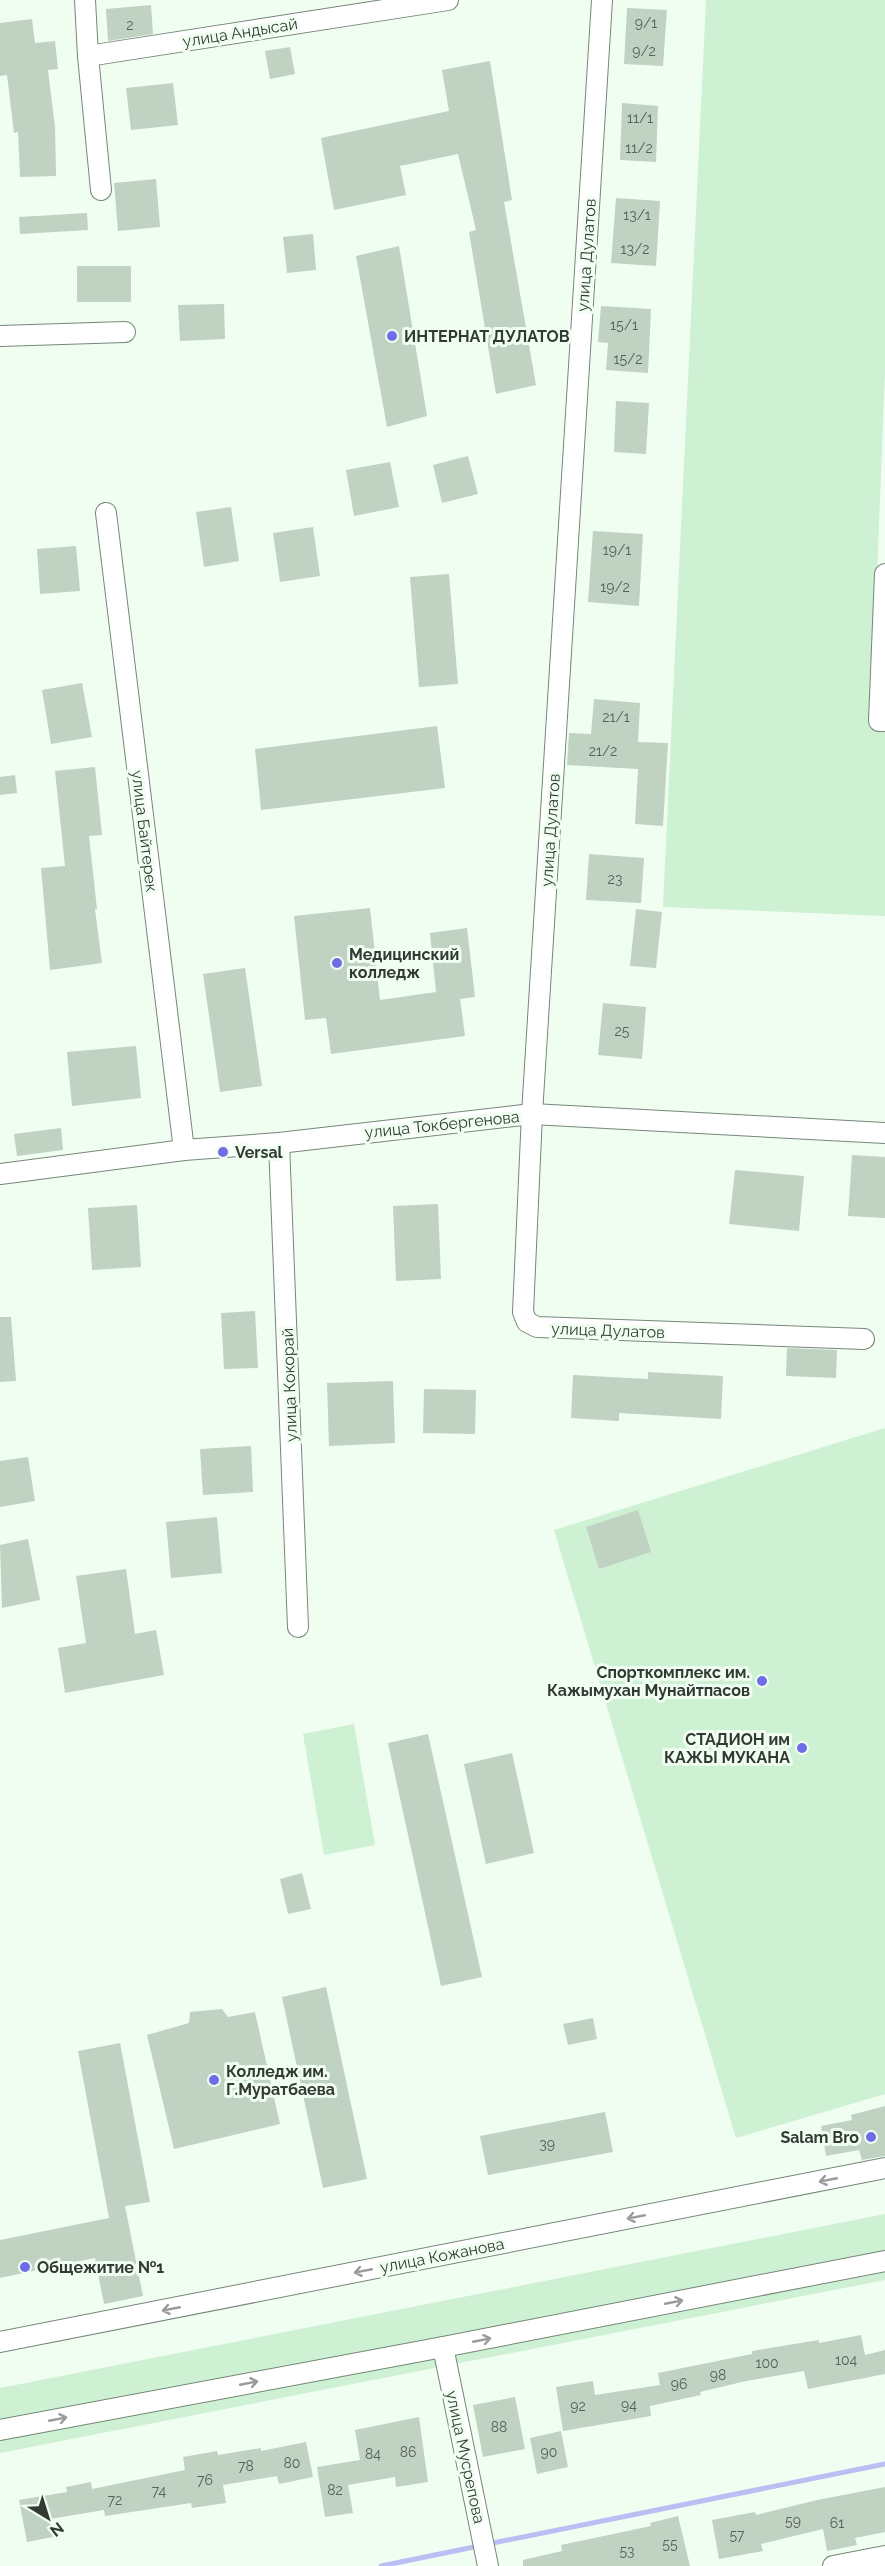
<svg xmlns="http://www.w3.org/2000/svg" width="885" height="2566" viewBox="0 0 885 2566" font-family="Raleway,sans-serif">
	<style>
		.green { fill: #cef0d3 }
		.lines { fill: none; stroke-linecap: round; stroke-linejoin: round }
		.stream { stroke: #babef3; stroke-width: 5 }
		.building { fill: #c0d2c2 }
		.minor-casing { stroke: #758778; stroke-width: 22 }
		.minor { stroke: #fff; stroke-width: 20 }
		.oneway { stroke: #999c9a }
		.poi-dot { fill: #706be6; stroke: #effef1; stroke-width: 2 }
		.labels { text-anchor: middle; stroke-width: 6; stroke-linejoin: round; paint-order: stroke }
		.number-label { font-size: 14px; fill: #566058 }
		.street-label { font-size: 16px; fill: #333a34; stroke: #effef1 }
		.poi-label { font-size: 16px; font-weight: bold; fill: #333a34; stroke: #effef1; text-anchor: start }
	</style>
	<rect width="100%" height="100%" fill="#effef1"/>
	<g class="green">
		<polygon points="706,0 885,0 885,372 871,728 885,729 885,916 663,907"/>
		<polygon points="885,1428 885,2094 736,2138 554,1530"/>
		<polygon points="354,1724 375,1845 324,1855 303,1734"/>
		<polygon points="885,2214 885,2280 0,2453 0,2388"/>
	</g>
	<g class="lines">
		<g class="stream">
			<polyline points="488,2544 885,2464"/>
			<polyline points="381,2566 479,2546"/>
		</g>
	</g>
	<g class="building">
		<polygon points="151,5 153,34 108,41 106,9"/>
		<polygon points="627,8 667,10 663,66 624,64"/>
		<polygon points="32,19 35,43 55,41 58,69 48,70 55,127 56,176 20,177 18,132 14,133 7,75 0,76 0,23"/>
		<polygon points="290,47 295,74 270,79 265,51"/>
		<polygon points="490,61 512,200 504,202 536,385 496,394 469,232 476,230 458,154 400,166 406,195 334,210 321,138 449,111 442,70"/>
		<polygon points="173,83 178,125 131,130 126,88"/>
		<polygon points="622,103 658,106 656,162 620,160"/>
		<polygon points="156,179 160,227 118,231 114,183"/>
		<polygon points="616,198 660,201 656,266 611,263"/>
		<polygon points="87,213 88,230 20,234 19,217"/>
		<polygon points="313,234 316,270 287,273 283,237"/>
		<polygon points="399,246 427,416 387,427 356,256"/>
		<rect x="77" y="266" width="54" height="36"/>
		<polygon points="224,304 225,339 180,341 178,305"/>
		<polygon points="601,306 651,309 648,373 606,370 608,343 598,342"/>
		<polygon points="616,401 649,403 646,454 614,452"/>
		<polygon points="468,456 478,494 442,503 433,465"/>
		<polygon points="390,462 399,507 354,516 346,470"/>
		<polygon points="231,507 239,561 204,567 196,512"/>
		<polygon points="313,527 320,576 280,582 273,533"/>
		<polygon points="593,531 643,534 639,606 588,602"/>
		<polygon points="76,546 80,591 40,594 37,549"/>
		<polygon points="449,574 458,684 419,687 410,577"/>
		<polygon points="82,683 92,737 51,744 42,690"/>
		<polygon points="594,699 640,703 638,742 668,743 663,826 635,824 638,769 567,765 569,733 591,734"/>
		<polygon points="437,726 445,788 261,810 255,749"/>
		<polygon points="95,767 102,835 89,836 97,909 95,909 102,963 50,970 41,868 65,866 55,771"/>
		<polygon points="15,775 17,793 0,795 0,777"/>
		<polygon points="589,854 644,858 641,903 586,900"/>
		<polygon points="370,908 380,1000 436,992 430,933 467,928 475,997 460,999 465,1036 331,1054 326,1018 305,1020 294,916"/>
		<polygon points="636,909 662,912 656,968 630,966"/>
		<polygon points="245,968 262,1086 220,1092 203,974"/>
		<polygon points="603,1003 646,1007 642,1059 598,1055"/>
		<polygon points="136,1046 141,1098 72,1106 67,1052"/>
		<polygon points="61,1128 63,1150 17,1156 14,1134"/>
		<polygon points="852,1155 885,1157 885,1218 848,1216"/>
		<polygon points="735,1170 804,1176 799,1231 729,1224"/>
		<polygon points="438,1204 441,1279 396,1281 393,1206"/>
		<polygon points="137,1205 141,1267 92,1270 88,1208"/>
		<polygon points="255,1311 258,1368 224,1369 221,1313"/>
		<polygon points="0,1317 11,1317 16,1381 0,1382"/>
		<polygon points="787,1348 837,1350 836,1378 786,1376"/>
		<polygon points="648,1372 723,1376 721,1419 619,1413 619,1421 571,1418 573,1375 648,1379"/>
		<polygon points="393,1381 395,1443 329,1446 327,1383"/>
		<polygon points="424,1389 476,1390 475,1434 423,1433"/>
		<polygon points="251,1446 253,1492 203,1495 200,1449"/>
		<polygon points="28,1457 35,1501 0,1507 0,1461"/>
		<polygon points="638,1510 651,1552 599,1569 586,1527"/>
		<polygon points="217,1517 222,1573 171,1578 166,1522"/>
		<polygon points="28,1539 40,1600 2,1608 0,1545"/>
		<polygon points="126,1569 135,1634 156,1630 164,1675 65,1693 58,1648 86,1643 76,1576"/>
		<polygon points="428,1734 482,1977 441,1986 388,1743"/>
		<polygon points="512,1753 534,1853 486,1864 464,1764"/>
		<polygon points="302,1873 311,1909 288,1914 280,1879"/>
		<polygon points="326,1987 367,2179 323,2188 282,1997"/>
		<polygon points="222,2009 228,2017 255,2012 280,2124 174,2149 147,2035 189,2023 190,2012"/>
		<polygon points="593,2018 597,2039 568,2045 563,2024"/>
		<polygon points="120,2043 150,2202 125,2206 143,2296 104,2304 95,2258 0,2278 0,2240 109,2218 78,2051"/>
		<polygon points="885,2106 885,2156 862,2160 859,2150 826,2156 821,2126 852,2120 851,2115"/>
		<polygon points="605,2112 613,2152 488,2175 480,2136"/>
		<polygon points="861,2335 865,2355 885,2350 885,2374 808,2389 804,2371 746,2381 700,2392 701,2395 650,2406 651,2416 563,2431 556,2387 593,2381 595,2395 660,2385 658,2373 752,2354 752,2351 819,2340 819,2343"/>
		<polygon points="515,2397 525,2449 483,2457 473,2405"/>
		<polygon points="419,2417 428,2482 396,2487 395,2477 348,2485 353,2513 325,2517 317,2467 360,2460 355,2430"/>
		<polygon points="561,2431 568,2467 537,2474 530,2438"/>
		<polygon points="306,2442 313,2477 279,2484 277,2476 223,2485 226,2503 192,2508 191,2503 105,2516 104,2510 50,2519 53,2537 27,2542 19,2500 67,2492 66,2487 91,2482 92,2489 185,2470 183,2457 217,2451 218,2455 261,2448 261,2451"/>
		<polygon points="885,2487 885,2532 855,2538 857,2545 827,2551 823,2529 761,2544 763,2551 719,2559 712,2520 755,2512 756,2515 817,2500"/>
		<polygon points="678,2516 690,2566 523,2566 523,2560 562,2551 561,2545 651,2526 650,2523"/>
	</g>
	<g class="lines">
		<g class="minor-casing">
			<g id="minor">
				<polyline points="85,0 88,56 448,0"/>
				<polyline points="602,0 532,1114 523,1312 527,1322 537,1327 864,1339"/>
				<polyline points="88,56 101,190"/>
				<polyline points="0,336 125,332"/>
				<polyline points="106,513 184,1150"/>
				<polyline points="885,574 879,721 885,721"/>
				<polyline points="279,1143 298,1627"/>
				<polyline points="0,1174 184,1150 279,1143 532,1114 885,1133"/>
				<polyline points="0,2342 885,2168"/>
				<polyline points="443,2347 488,2566"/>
				<polyline points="0,2430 443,2347 885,2261"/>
				<polyline points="833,2566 885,2556"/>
			</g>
		</g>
		<use href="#minor" class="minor"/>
	</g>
	<defs><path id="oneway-shaft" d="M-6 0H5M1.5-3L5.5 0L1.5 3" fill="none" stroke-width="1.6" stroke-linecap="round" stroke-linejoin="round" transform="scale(1.5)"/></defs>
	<g class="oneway">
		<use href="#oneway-shaft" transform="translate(828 2180) rotate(169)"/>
		<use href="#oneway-shaft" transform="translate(636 2217) rotate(169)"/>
		<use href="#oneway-shaft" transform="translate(363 2271) rotate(169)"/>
		<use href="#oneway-shaft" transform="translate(674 2302) rotate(-11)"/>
		<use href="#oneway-shaft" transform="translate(171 2309) rotate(169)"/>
		<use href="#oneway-shaft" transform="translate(482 2340) rotate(-11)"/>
		<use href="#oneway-shaft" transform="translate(249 2383) rotate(-11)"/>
		<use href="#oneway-shaft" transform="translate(58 2419) rotate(-11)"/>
	</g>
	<g class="poi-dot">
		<circle cx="392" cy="336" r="6"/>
		<circle cx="337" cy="963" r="6"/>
		<circle cx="223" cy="1152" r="6"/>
		<circle cx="762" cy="1681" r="6"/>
		<circle cx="802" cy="1748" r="6"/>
		<circle cx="214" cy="2080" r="6"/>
		<circle cx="871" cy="2137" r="6"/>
		<circle cx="25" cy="2267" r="6"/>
	</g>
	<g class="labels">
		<g class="number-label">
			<text x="646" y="28">9/1</text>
			<text x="130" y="30">2</text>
			<text x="644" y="56">9/2</text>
			<text x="640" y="123">11/1</text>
			<text x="639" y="153">11/2</text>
			<text x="637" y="220">13/1</text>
			<text x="635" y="254">13/2</text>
			<text x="624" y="330">15/1</text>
			<text x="628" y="364">15/2</text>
			<text x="617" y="555">19/1</text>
			<text x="615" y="592">19/2</text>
			<text x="616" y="722">21/1</text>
			<text x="603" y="756">21/2</text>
			<text x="615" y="884">23</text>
			<text x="622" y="1036">25</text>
			<text x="547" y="2149">39</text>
			<text x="846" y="2365">104</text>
			<text x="767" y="2368">100</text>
			<text x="718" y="2380">98</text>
			<text x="679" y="2389">96</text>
			<text x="629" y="2410">94</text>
			<text x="578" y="2411">92</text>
			<text x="499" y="2432">88</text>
			<text x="408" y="2457">86</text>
			<text x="549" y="2457">90</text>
			<text x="373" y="2459">84</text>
			<text x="292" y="2468">80</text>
			<text x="246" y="2471">78</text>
			<text x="205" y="2485">76</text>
			<text x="335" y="2495">82</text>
			<text x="159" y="2496">74</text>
			<text x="115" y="2505">72</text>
			<text x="793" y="2526">59</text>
			<text x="837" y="2528">61</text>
			<text x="737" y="2540">57</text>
			<text x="670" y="2549">55</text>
			<text x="627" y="2556">53</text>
		</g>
		<g class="street-label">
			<text transform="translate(240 32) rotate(-9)" y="6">улица Андысай</text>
			<text transform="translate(586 255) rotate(-86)" y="6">улица Дулатов</text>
			<text transform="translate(550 830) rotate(-86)" y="6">улица Дулатов</text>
			<text transform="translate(145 831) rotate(83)" y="6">улица Байтерек</text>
			<text transform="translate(442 1124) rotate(-6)" y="6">улица Токбергенова</text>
			<text transform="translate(608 1330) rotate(2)" y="6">улица Дулатов</text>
			<text transform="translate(289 1385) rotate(-92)" y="6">улица Кокорай</text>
			<text transform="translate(442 2255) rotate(-11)" y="6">улица Кожанова</text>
			<text transform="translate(466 2457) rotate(78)" y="6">улица Мусрепова</text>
		</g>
		<g class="poi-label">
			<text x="404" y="342">ИНТЕРНАТ ДУЛАТОВ</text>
			<text x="349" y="960">Медицинский<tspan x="349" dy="18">колледж</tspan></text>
			<text x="235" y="1158">Versal</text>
			<text x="750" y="1678" text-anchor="end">Спорткомплекс им.<tspan x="750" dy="18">Кажымухан Мунайтпасов</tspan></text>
			<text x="790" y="1745" text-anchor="end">СТАДИОН им<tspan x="790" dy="18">КАЖЫ МУКАНА</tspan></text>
			<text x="226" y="2077">Колледж им.<tspan x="226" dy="18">Г.Муратбаева</tspan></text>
			<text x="859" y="2143" text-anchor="end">Salam Bro</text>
			<text x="37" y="2273">Общежитие №1</text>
		</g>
	</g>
	<g transform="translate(48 2518) rotate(142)" stroke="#effef1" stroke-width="4.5" paint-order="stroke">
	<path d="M0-4.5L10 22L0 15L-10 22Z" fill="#333a34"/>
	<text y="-9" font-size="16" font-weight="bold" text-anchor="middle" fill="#333a34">N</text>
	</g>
</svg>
